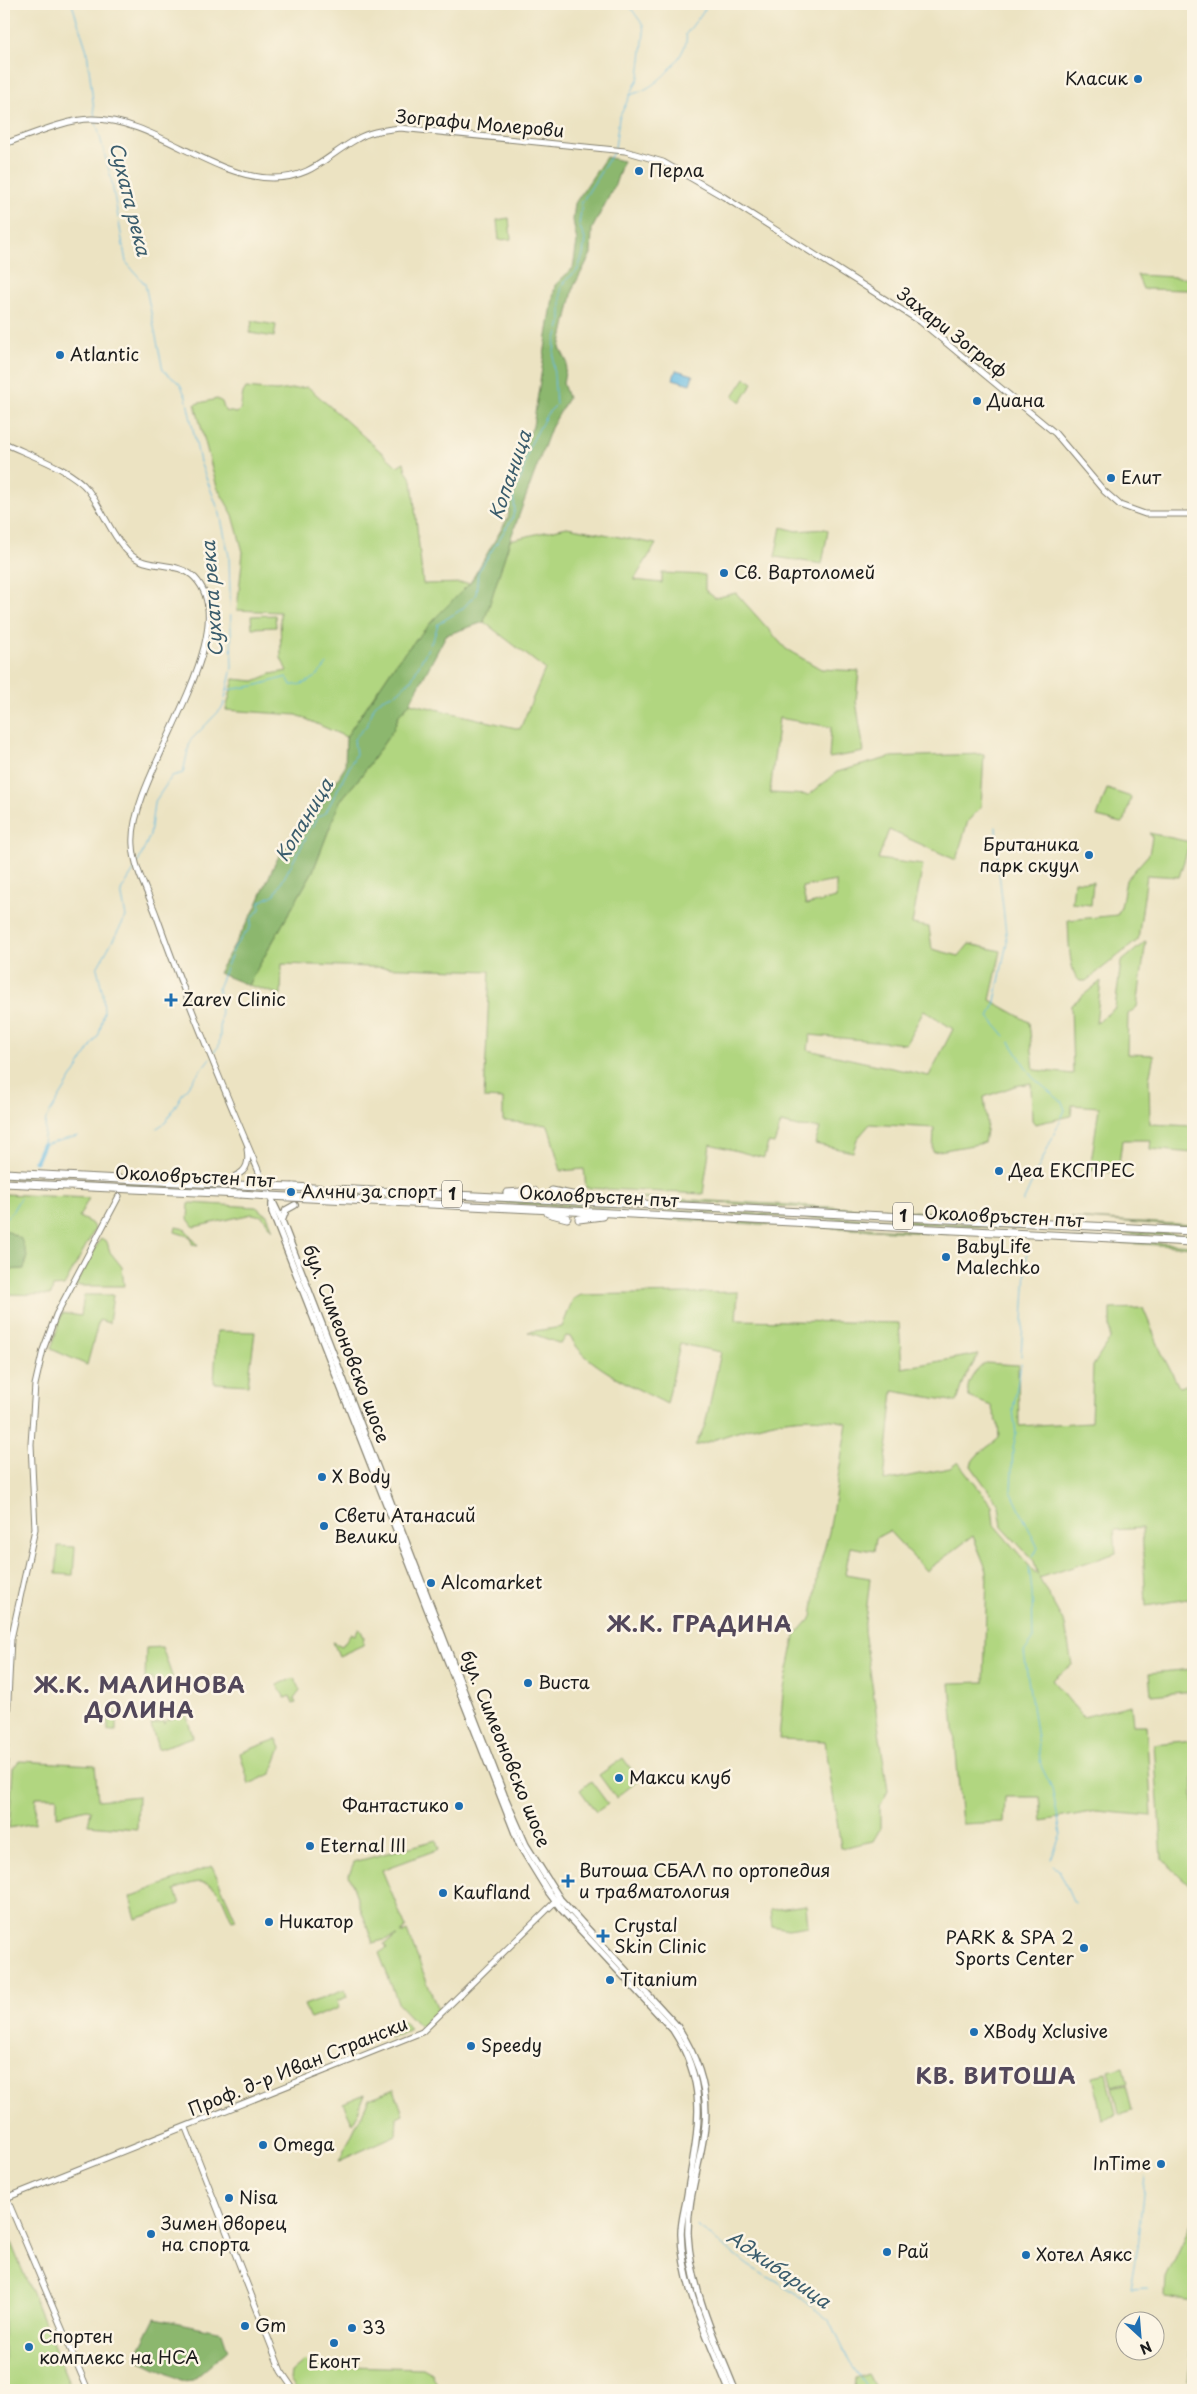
<svg xmlns="http://www.w3.org/2000/svg" width="1197" height="2394" viewBox="0 0 1197 2394" font-family="'Playpen Sans',sans-serif">
	<style>
		.green { fill: #b1d680; stroke: #66794e; fill-rule: evenodd }
		.forest { fill: #8cb76e; stroke: #546a45 }
		.water { fill: #66bbe3; stroke: #416c80 }
		.lines { fill: none; stroke-linecap: round; stroke-linejoin: round }
		.stream { stroke: #66bbe3; stroke-width: 1 }
		.canal { stroke: #66bbe3; stroke-width: 5 }
		.tertiary-casing { stroke: #84806f; stroke-width: 7 }
		.secondary-casing { stroke: #84806f; stroke-width: 8 }
		.trunk-casing { stroke: #84806f; stroke-width: 9 }
		.tertiary { stroke: #fff; stroke-width: 5 }
		.secondary { stroke: #fff; stroke-width: 5.5 }
		.trunk { stroke: #fff; stroke-width: 7 }
		.trunk-bridge-casing { stroke: #84806f; stroke-width: 9; stroke-linecap: butt }
		.trunk-bridge { stroke: #fff; stroke-width: 7 }
		.poi-dot { fill: #1f6fb2; stroke: #fcf5e5; stroke-width: 2 }
		.labels { text-anchor: middle; stroke-width: 5; stroke-linejoin: round; paint-order: stroke }
		.shield { fill: #fcf5e5; stroke: #5f5d58; stroke-width: 1 }
		.shield-label { font-size: 16px; font-weight: bold; fill: #1c1c1c }
		.poi-label { font-size: 18px; fill: #1c1c1c; stroke: #fcf5e5; text-anchor: start }
		.street-label { font-size: 18px; fill: #1c1c1c; stroke: #fcf5e5 }
		.water-label { font-size: 19px; font-style: italic; fill: #3a5c6c; stroke: #fcf5e5 }
		.district-label { font-size: 22px; font-weight: bold; letter-spacing: 1px; fill: #53485b; stroke: #fcf5e5 }
	</style>
	<rect width="100%" height="100%" fill="#fcf5e5"/>
	<filter id="ink" filterUnits="userSpaceOnUse"><feTurbulence type="fractalNoise" baseFrequency=".02" numOctaves="2"/><feDisplacementMap in="SourceGraphic" scale="10" xChannelSelector="R" yChannelSelector="G"/><feConvolveMatrix kernelMatrix="1 2 1 2 8 2 1 2 1" color-interpolation-filters="sRGB"/></filter>
	<filter id="wash" filterUnits="userSpaceOnUse"><feTurbulence type="fractalNoise" baseFrequency=".0096" numOctaves="4" result="noise"/><feDisplacementMap in="SourceGraphic" scale="20" xChannelSelector="R" yChannelSelector="G"/><feGaussianBlur stdDeviation="1.12" result="paint"/><feColorMatrix in="noise" values="0 0 0 0 0 0 0 0 0 0 0 0 0 0 0 0 0 1.4 0 .05"/><feComposite in="paint" operator="in"/></filter>
	<g filter="url(#wash)">
		<rect width="100%" height="100%" fill="#ece3c2"/>
		<g class="green">
			<polygon points="509,218 511,239 499,240 497,220"/>
			<polygon points="1137,275 1193,278 1193,288 1190,288 1189,290 1143,289"/>
			<polygon points="252,321 276,325 274,337 250,333"/>
			<polygon points="745,378 753,383 741,402 733,396"/>
			<polygon points="308,387 397,466 404,462 406,471 412,480 423,584 470,583 436,617 398,660 346,737 297,715 226,710 234,679 254,681 271,674 287,671 281,658 280,612 237,610 243,552 233,515 217,487 195,404 217,399 222,402 225,411 237,413 240,410 243,393 246,388 276,391"/>
			<path d="M567,527L656,544L634,580L662,583V573L705,575V590L715,598L736,593L786,649L821,669L859,671L856,701L864,752L829,758L831,727L779,718L770,793L809,795L837,772L891,757L984,754L981,807L968,821L956,860L889,830L878,859L923,865L912,924L929,927L932,949L959,956L969,944L1001,951L990,1000L1029,1022L1034,1070L1073,1074L1071,1005L1101,981L1096,1023L1115,1008L1121,962L1146,941L1137,1007L1128,1014L1127,1054L1154,1055L1149,1079L1150,1124L1193,1126V1153L1150,1149L1151,1140H1122L1118,1173L1090,1170L1099,1107L1072,1105L1071,1116L1035,1124L1032,1120L1031,1083L1015,1086L984,1097L987,1124L984,1143L933,1152L934,1128L870,1124L857,1139L853,1152L815,1144L820,1128L798,1127L781,1123L774,1144L768,1143L764,1158L710,1144L703,1194L586,1188L584,1169L561,1171L548,1125L503,1121V1099L484,1098L490,971L282,964L281,995L248,985L313,871L340,801L361,776L393,730L399,715L410,703L520,729L545,669L484,622L486,612L510,540ZM836,881V898L806,905L802,887ZM924,1010L953,1029L929,1076L808,1050L810,1035L906,1044Z"/>
			<polygon points="781,527 796,531 826,529 828,531 822,564 775,557"/>
			<polygon points="275,615 276,627 252,628 251,616"/>
			<polygon points="1107,789 1131,797 1125,820 1121,823 1097,817"/>
			<path d="M1149,833L1190,842L1179,877L1147,875L1138,940L1086,981H1080C1068,973 1069,935 1068,920L1117,915L1121,907L1126,880L1149,854L1152,837Z"/>
			<polygon points="1074,881 1093,882 1091,905 1072,903"/>
			<polygon points="4,1177 237,1188 238,1190 4,1178"/>
			<polygon points="295,1191 1115,1231 1193,1235 1193,1237 295,1193"/>
			<polygon points="4,1194 89,1198 79,1217 91,1223 95,1229 64,1286 53,1287 51,1295 4,1294 4,1270 23,1269 21,1239 4,1229"/>
			<polygon points="574,1194 948,1213 926,1214 599,1197"/>
			<polygon points="191,1203 256,1207 267,1215 273,1230 262,1216 252,1214 194,1227 188,1219 189,1204"/>
			<polygon points="657,1217 922,1231 949,1234 638,1218"/>
			<polygon points="1071,1218 1193,1225 1193,1227"/>
			<polygon points="176,1227 185,1229 198,1245 192,1244 191,1237 175,1232"/>
			<polygon points="101,1238 107,1242 110,1252 122,1267 124,1286 75,1286"/>
			<polygon points="1093,1239 1193,1245 1193,1247 1070,1240"/>
			<path d="M738,1292L736,1320L899,1323L902,1368L979,1354L965,1378L957,1402L893,1391L884,1481L950,1468L958,1462L992,1506L994,1525L1038,1576L1034,1561L1002,1527L999,1505L971,1466C972,1455 991,1446 999,1438L998,1424L991,1406L969,1397C964,1384 975,1371 985,1363L1018,1365L1019,1426L1091,1422L1093,1366L1110,1339V1309L1143,1308L1163,1356L1179,1387L1193,1383V1598L1146,1606L1142,1528L1114,1530L1116,1553L1039,1578L1065,1625L1072,1665L1052,1680L1083,1717L1131,1705L1133,1725H1146L1152,1816L1096,1811L1042,1821L1040,1797H1005L1004,1822L962,1824L950,1683L984,1682L987,1571L973,1536L926,1571L889,1531L876,1538L874,1551L850,1547L845,1574L870,1578L864,1631L888,1791L880,1806V1829L873,1841L841,1848L825,1741L779,1739L783,1693L795,1636L812,1617L818,1572L829,1532L847,1423C791,1409 748,1429 695,1446L705,1425L721,1352L680,1344L667,1404C641,1390 582,1365 571,1337L566,1336L561,1344L528,1332L562,1327L573,1299L581,1295Z"/>
			<polygon points="84,1295 113,1295 109,1323 99,1320 87,1365 51,1349 62,1313 81,1316"/>
			<polygon points="217,1331 255,1332 248,1385 214,1383"/>
			<polygon points="58,1546 75,1547 73,1575 56,1574"/>
			<polygon points="358,1629 360,1629 364,1637 363,1645 339,1656 333,1642 342,1646 351,1633 355,1635"/>
			<polygon points="162,1647 173,1679 156,1686 152,1678 145,1681 146,1648"/>
			<polygon points="1193,1669 1193,1691 1151,1695 1149,1673"/>
			<polygon points="294,1678 300,1691 294,1699 296,1703 293,1704 290,1696 285,1698 277,1685"/>
			<polygon points="116,1709 116,1731 108,1731 108,1714"/>
			<polygon points="186,1714 193,1737 158,1749 151,1725 163,1721 164,1724 165,1721"/>
			<polygon points="277,1739 281,1748 271,1774 249,1784 240,1753"/>
			<polygon points="1193,1740 1193,1888 1162,1859 1154,1744"/>
			<polygon points="623,1758 639,1780 616,1798 599,1775"/>
			<polygon points="19,1761 95,1765 98,1800 138,1796 137,1829 88,1825 91,1810 87,1809 57,1816 57,1797 36,1797 35,1823 9,1828 13,1768"/>
			<polygon points="591,1781 608,1804 596,1812 580,1790"/>
			<polygon points="436,1840 439,1849 382,1870 406,1928 401,1934 407,1931 438,2010 420,2027 399,2005 379,1953 387,1948 384,1944 398,1936 373,1943 349,1875 354,1862"/>
			<path d="M212,1866L236,1920L232,1921C219,1889 213,1871 175,1890L180,1904L136,1919L130,1897Z"/>
			<polygon points="806,1905 808,1926 788,1929 772,1926 770,1910"/>
			<polygon points="345,1990 347,1997 337,2001 339,2008 310,2019 304,2005"/>
			<polygon points="404,2021 410,2029 397,2036 396,2034 389,2037 390,2028"/>
			<polygon points="1123,2067 1127,2082 1113,2086 1109,2071"/>
			<polygon points="1107,2073 1116,2115 1102,2119 1093,2076"/>
			<polygon points="1126,2084 1132,2110 1119,2114 1113,2087"/>
			<polygon points="394,2089 403,2114 397,2117 396,2135 339,2161 369,2099"/>
			<polygon points="365,2094 353,2124 343,2103"/>
			<polygon points="1193,2220 1193,2301 1165,2297 1166,2278"/>
			<polygon points="4,2226 72,2390 4,2390"/>
			<polygon points="1193,2338 1193,2381 1188,2381"/>
			<polygon points="305,2361 309,2365 423,2368 432,2373 437,2384 433,2390 298,2390 290,2380 291,2373"/>
			<polygon points="868,2374 878,2390 855,2390 856,2378"/>
		</g>
		<g class="forest">
			<polygon points="606,157 623,161 615,185 592,229 591,254 574,286 560,348 567,362 563,383 568,398 551,428 510,540 484,622 446,635 410,703 399,715 393,730 361,776 340,801 313,871 248,985 218,973 255,909 275,863 305,815 324,801 345,767 346,737 398,660 436,617 470,583 508,518 515,467 533,426 555,285 573,268 577,242 573,220 575,203"/>
			<polygon points="4,1229 21,1239 27,1256 24,1269 4,1270"/>
			<polygon points="155,2318 222,2332 228,2350 193,2380 183,2381 137,2359 136,2356"/>
		</g>
		<polygon class="water" points="676,370 693,375 690,384 673,379"/>
		<g class="lines">
			<g class="stream">
				<polyline points="72,4 87,51 95,118"/>
				<path d="M630,95C636,93 643,91 649,87C663,79 690,51 686,34L709,4"/>
				<polyline points="96,122 111,178 126,262 145,284 163,370 180,384 186,397 200,462 220,514 229,556 232,668 223,707 190,741 183,773 172,776 154,803 150,835 138,863"/>
				<polyline points="615,148 619,118 639,77 644,33 643,25 628,4"/>
				<path d="M227,690L254,686L287,677L291,685C307,686 318,676 327,664"/>
				<polyline points="996,827 998,864 1007,942 994,1006 989,1017 1005,1036"/>
				<polyline points="1010,1042 1032,1077 1062,1102 1065,1110 1023,1202"/>
				<polyline points="212,1054 219,1046 220,1034 221,1001 218,988 235,946 250,928 252,918 260,909 260,902 275,894 317,818 326,812 356,754 354,739 367,725 375,705 382,699 397,693 411,680 434,637 438,624 462,609 476,594 478,572 512,519 515,509 513,495 522,475 529,447 547,414 556,405 553,361 555,342 561,323 561,288 567,279 577,271 583,255 585,239 579,225 582,202 614,151"/>
				<polyline points="157,1128 166,1122 183,1093 210,1058"/>
				<polyline points="78,1136 43,1145 46,1119 99,1034 104,1012 103,994 97,968 126,917 121,891 136,867"/>
				<polyline points="4,1219 12,1212 20,1198"/>
				<polyline points="1021,1356 1027,1253"/>
				<polyline points="1021,1364 1013,1410 1016,1434 1013,1449 1011,1491 1038,1548 1031,1559"/>
				<polyline points="1029,1567 1032,1592 1033,1640 1024,1652 1041,1766 1052,1788 1061,1834 1051,1859"/>
				<polyline points="1053,1866 1059,1870 1074,1903"/>
				<polyline points="1145,2176 1137,2248 1130,2289 1148,2288"/>
				<polyline points="697,2226 749,2266 796,2294 830,2321 850,2363 869,2390"/>
			</g>
			<polyline class="canal" points="36,1161 43,1145"/>
		</g>
	</g>
	<g filter="url(#ink)">
		<g class="lines">
			<g class="tertiary-casing">
				<g id="tertiary">
					<path d="M4,144C28,136 67,119 91,119C154,118 210,178 273,178C312,178 326,156 357,139C370,131 385,130 400,128L625,151L663,162L724,197L921,322L1055,433L1104,491L1120,505L1145,514H1193"/>
					<path d="M4,443C29,455 72,469 88,490C103,510 112,537 130,554C147,570 177,560 195,578C248,634 127,778 133,845C134,869 149,894 157,917C188,1005 225,1091 261,1177"/>
					<path d="M235,1176C248,1171 249,1161 247,1149"/>
					<polyline points="4,1780 11,1639 35,1529 31,1444 35,1385 43,1350 56,1315 119,1196"/>
					<polyline points="186,2128 281,2371 294,2390"/>
					<polyline points="4,2192 88,2390"/>
					<polyline points="6,2198 422,2032 557,1900"/>
				</g>
			</g>
			<g class="secondary-casing">
				<g id="secondary">
					<path d="M261,1177L282,1221L504,1795L526,1845L560,1899L677,2026C697,2056 709,2090 705,2126C701,2163 687,2197 688,2235C691,2289 715,2340 735,2390"/>
					<path d="M272,1204V1212L520,1846L547,1890L562,1910L673,2030C711,2088 697,2132 687,2196C685,2208 681,2221 681,2234C682,2288 710,2341 729,2390"/>
					<polyline points="282,1221 286,1210 295,1205"/>
				</g>
			</g>
			<g class="trunk-casing">
				<g id="trunk">
					<polyline points="4,1173 237,1185"/>
					<polyline points="4,1183 240,1194"/>
					<polyline points="293,1187 1193,1231"/>
					<polyline points="552,1191 582,1197"/>
					<polyline points="507,1193 534,1191"/>
					<polyline points="269,1196 1193,1242"/>
					<polyline points="548,1213 567,1218"/>
					<polyline points="579,1219 602,1216"/>
				</g>
			</g>
			<use href="#tertiary" class="tertiary"/>
			<use href="#secondary" class="secondary"/>
			<use href="#trunk" class="trunk"/>
			<g class="trunk-bridge-casing">
				<g id="trunk-bridge">
					<polyline points="237,1185 293,1187"/>
					<polyline points="240,1194 269,1196"/>
				</g>
			</g>
			<use href="#trunk-bridge" class="trunk-bridge"/>
		</g>
	</g>
	<g class="poi-dot">
		<circle cx="1138" cy="79" r="5"/>
		<circle cx="639" cy="171" r="5"/>
		<circle cx="60" cy="355" r="5"/>
		<circle cx="977" cy="401" r="5"/>
		<circle cx="1111" cy="478" r="5"/>
		<circle cx="724" cy="573" r="5"/>
		<circle cx="1089" cy="855" r="5"/>
		<path d="M168.5 992.5h5v5h5v5h-5v5h-5v-5h-5v-5h5z"/>
		<circle cx="999" cy="1171" r="5"/>
		<circle cx="291" cy="1192" r="5"/>
		<circle cx="946" cy="1257" r="5"/>
		<circle cx="322" cy="1477" r="5"/>
		<circle cx="324" cy="1526" r="5"/>
		<circle cx="431" cy="1583" r="5"/>
		<circle cx="528" cy="1683" r="5"/>
		<circle cx="619" cy="1778" r="5"/>
		<circle cx="459" cy="1806" r="5"/>
		<circle cx="310" cy="1846" r="5"/>
		<path d="M565.5 1873.5h5v5h5v5h-5v5h-5v-5h-5v-5h5z"/>
		<circle cx="443" cy="1893" r="5"/>
		<circle cx="269" cy="1922" r="5"/>
		<path d="M600.5 1928.5h5v5h5v5h-5v5h-5v-5h-5v-5h5z"/>
		<circle cx="1084" cy="1948" r="5"/>
		<circle cx="610" cy="1980" r="5"/>
		<circle cx="974" cy="2032" r="5"/>
		<circle cx="471" cy="2046" r="5"/>
		<circle cx="263" cy="2145" r="5"/>
		<circle cx="1161" cy="2164" r="5"/>
		<circle cx="229" cy="2198" r="5"/>
		<circle cx="151" cy="2234" r="5"/>
		<circle cx="887" cy="2252" r="5"/>
		<circle cx="1026" cy="2255" r="5"/>
		<circle cx="245" cy="2326" r="5"/>
		<circle cx="352" cy="2328" r="5"/>
		<circle cx="334" cy="2343" r="5"/>
		<circle cx="29" cy="2347" r="5"/>
	</g>
	<g class="labels">
		<g class="shield">
			<rect x="442" y="1180.5" width="20" height="27" rx="4"/>
			<rect x="893" y="1202.5" width="20" height="27" rx="4"/>
		</g>
		<g class="shield-label">
			<text x="452" y="1200">1</text>
			<text x="903" y="1222">1</text>
		</g>
		<g class="poi-label">
			<text x="1128" y="85" text-anchor="end">Класик</text>
			<text x="649" y="177">Перла</text>
			<text x="70" y="361">Atlantic</text>
			<text x="987" y="407">Диана</text>
			<text x="1121" y="484">Елит</text>
			<text x="734" y="579">Св. Вартоломей</text>
			<text x="1079" y="851" text-anchor="end">Британика<tspan x="1079" dy="21">парк скуул</tspan></text>
			<text x="182" y="1006">Zarev Clinic</text>
			<text x="1009" y="1177">Деа ЕКСПРЕС</text>
			<text x="301" y="1198">Алчни за спорт</text>
			<text x="956" y="1253">BabyLife<tspan x="956" dy="21">Malechko</tspan></text>
			<text x="332" y="1483">X Body</text>
			<text x="334" y="1522">Свети Атанасий<tspan x="334" dy="21">Велики</tspan></text>
			<text x="441" y="1589">Alcomarket</text>
			<text x="538" y="1689">Виста</text>
			<text x="629" y="1784">Макси клуб</text>
			<text x="449" y="1812" text-anchor="end">Фантастико</text>
			<text x="320" y="1852">Eternal III</text>
			<text x="579" y="1877">Витоша СБАЛ по ортопедия<tspan x="579" dy="21">и травматология</tspan></text>
			<text x="453" y="1899">Kaufland</text>
			<text x="279" y="1928">Никатор</text>
			<text x="614" y="1932">Crystal<tspan x="614" dy="21">Skin Clinic</tspan></text>
			<text x="1074" y="1944" text-anchor="end">PARK &amp; SPA 2<tspan x="1074" dy="21">Sports Center</tspan></text>
			<text x="620" y="1986">Titanium</text>
			<text x="984" y="2038">XBody Xclusive</text>
			<text x="481" y="2052">Speedy</text>
			<text x="273" y="2151">Omega</text>
			<text x="1151" y="2170" text-anchor="end">InTime</text>
			<text x="239" y="2204">Nisa</text>
			<text x="161" y="2230">Зимен дворец<tspan x="161" dy="21">на спорта</tspan></text>
			<text x="897" y="2258">Рай</text>
			<text x="1036" y="2261">Хотел Аякс</text>
			<text x="255" y="2332">Gm</text>
			<text x="362" y="2334">33</text>
			<text x="39" y="2343">Спортен<tspan x="39" dy="21">комплекс на НСА</tspan></text>
			<text x="334" y="2368" text-anchor="middle">Еконт</text>
		</g>
		<g class="street-label">
			<text transform="translate(480 124) rotate(5)" y="6">Зографи Молерови</text>
			<text transform="translate(952 333) rotate(38)" y="6">Захари Зограф</text>
			<text transform="translate(195 1177) rotate(3)" y="6">Околовръстен път</text>
			<text transform="translate(599 1197) rotate(3)" y="6">Околовръстен път</text>
			<text transform="translate(1004 1217) rotate(3)" y="6">Околовръстен път</text>
			<text transform="translate(346 1344) rotate(69)" y="6">бул. Симеоновско шосе</text>
			<text transform="translate(505 1749) rotate(68)" y="6">бул. Симеоновско шосе</text>
			<text transform="translate(298 2067) rotate(-22)" y="6">Проф. д-р Иван Странски</text>
		</g>
		<g class="water-label">
			<text transform="translate(130 199) rotate(76)" y="7">Сухата река</text>
			<text transform="translate(510 475) rotate(-71)" y="7">Копаница</text>
			<text transform="translate(212 599) rotate(-94)" y="7">Сухата река</text>
			<text transform="translate(304 820) rotate(-59)" y="7">Копаница</text>
			<text transform="translate(779 2269) rotate(35)" y="7">Аджибарица</text>
		</g>
		<g class="district-label">
			<text x="700" y="1632">Ж.К. ГРАДИНА</text>
			<text x="140" y="1693">Ж.К. МАЛИНОВА<tspan x="140" dy="25">ДОЛИНА</tspan></text>
			<text x="996" y="2084">КВ. ВИТОША</text>
		</g>
	</g>
	<rect width="1197" height="2394" fill="none" stroke="#fcf5e5" stroke-width="20"/>
	<g transform="translate(1140 2336) rotate(154)"><circle r="24" fill="#fcf5e5" stroke="#a29e95"/>
	<path d="M0-4L9 19L0 12L-9 19Z" fill="#1f6fb2"/>
	<text y="-8" font-size="14" font-weight="bold" text-anchor="middle" fill="#1c1c1c">N</text>
	</g>
</svg>
